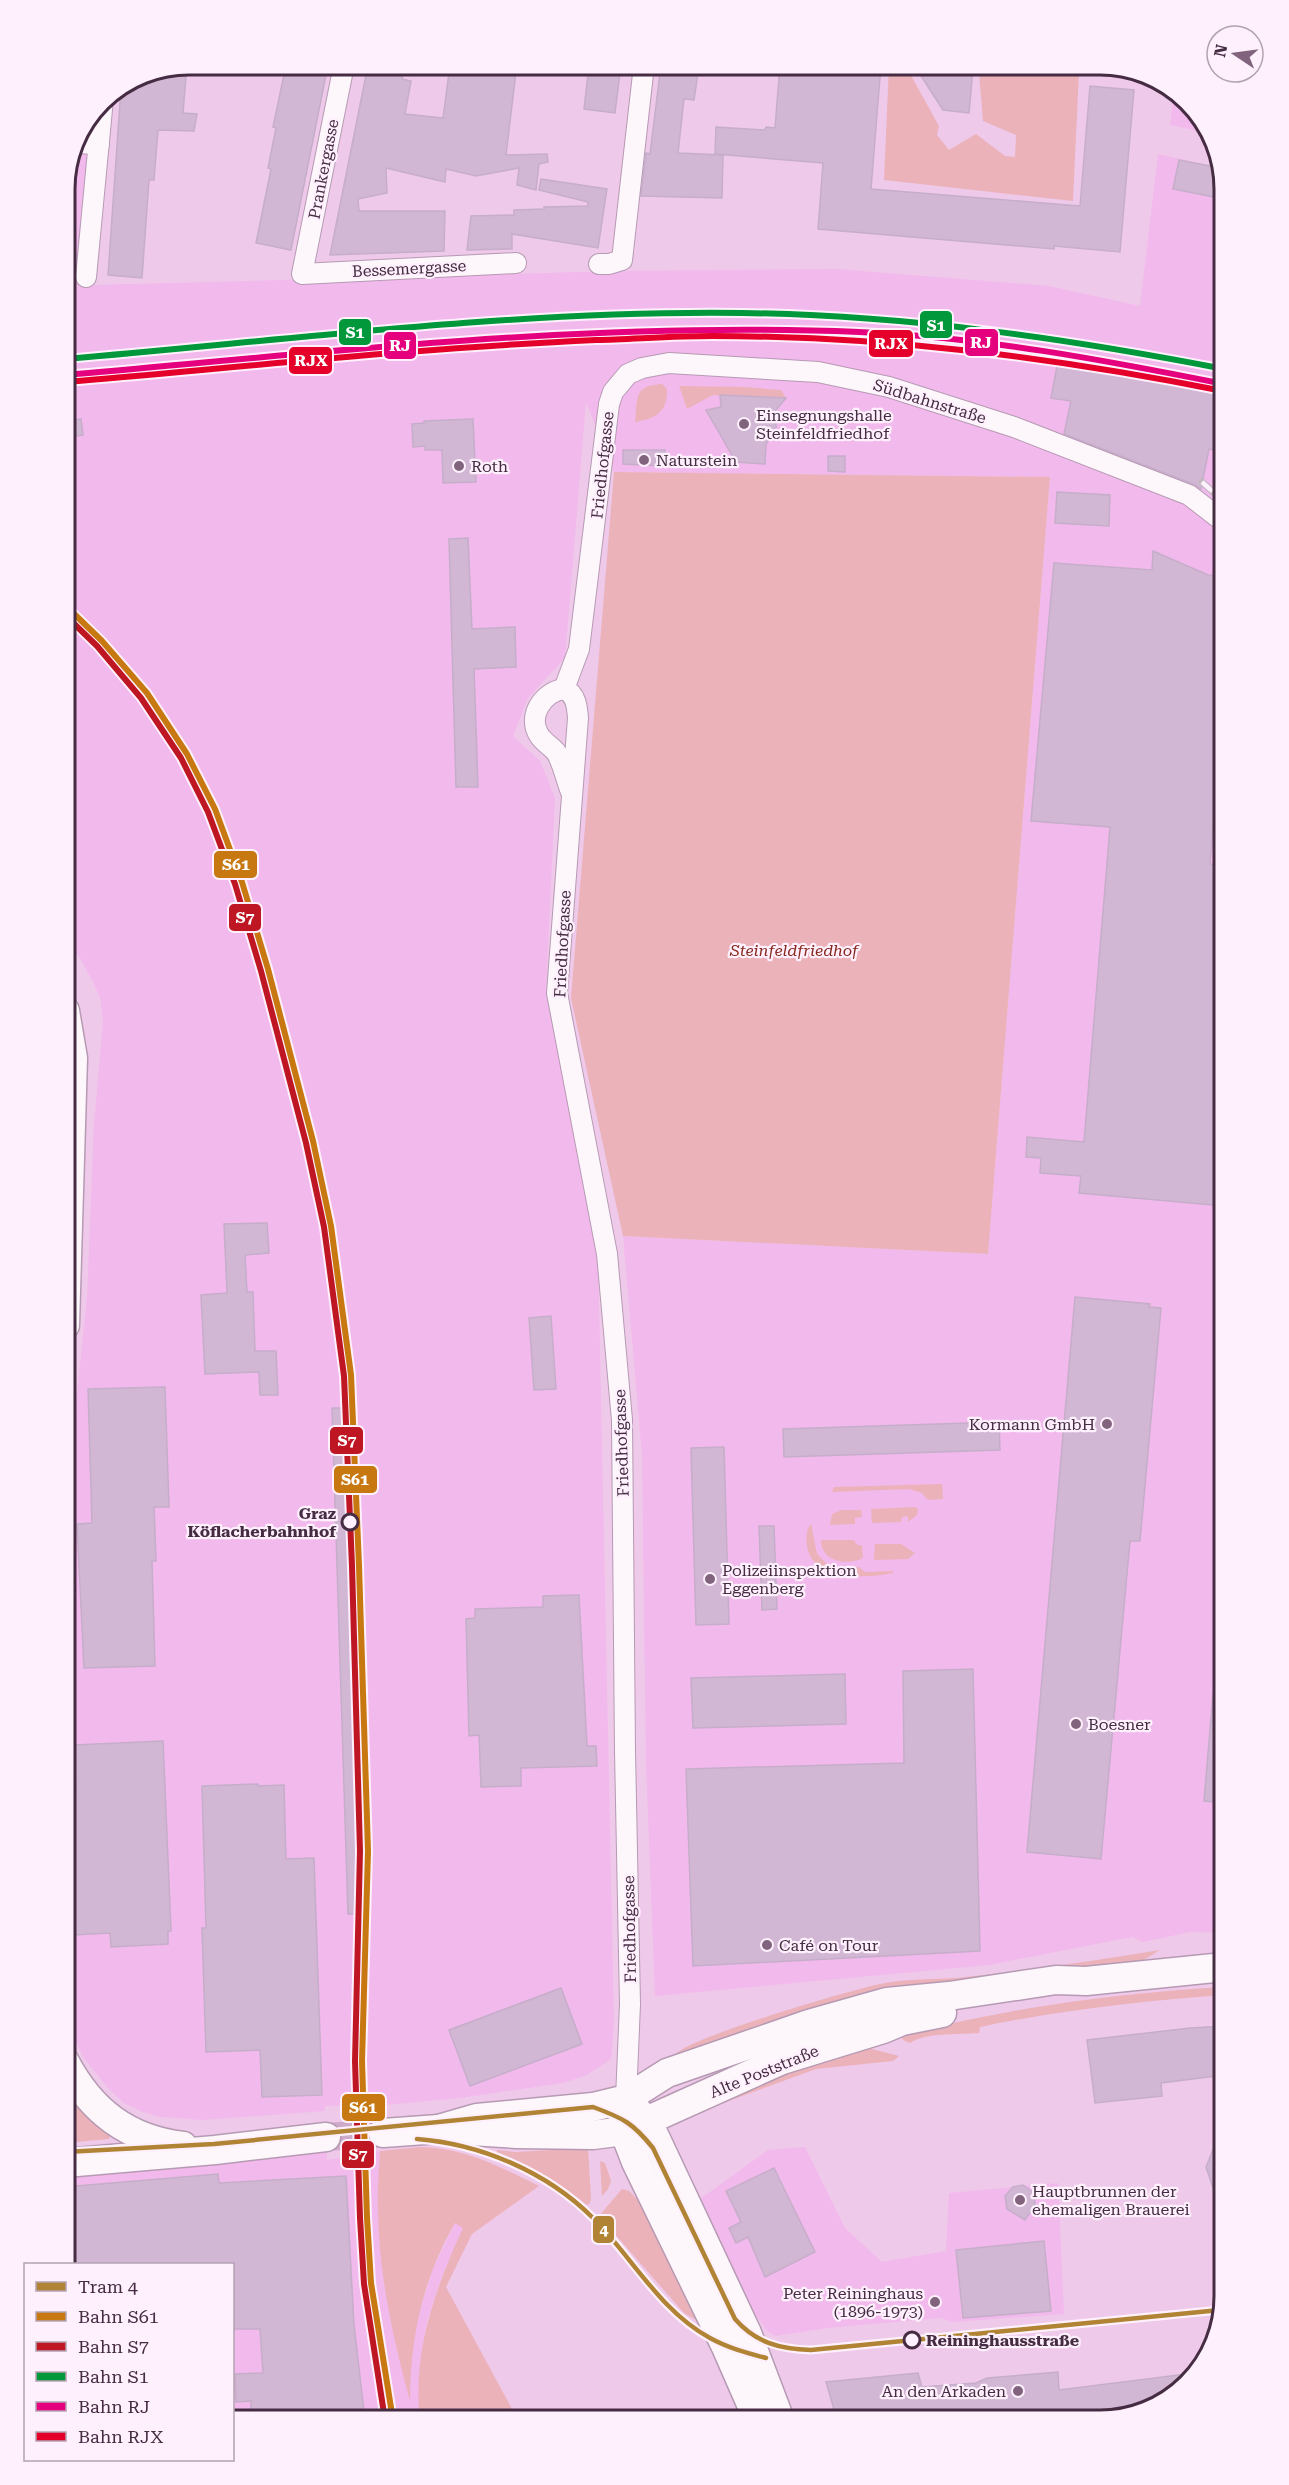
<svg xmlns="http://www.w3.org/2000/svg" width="1289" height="2485" viewBox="0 0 1289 2485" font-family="'Roboto Serif',serif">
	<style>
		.built { fill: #f2b9ec }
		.green { fill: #ebb2ba }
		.building { fill: #d1b7d4; stroke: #c6adca; stroke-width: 1.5 }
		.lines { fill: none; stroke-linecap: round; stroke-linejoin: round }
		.secondary-tunnel { stroke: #cdaac9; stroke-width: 28; stroke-dasharray: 28 14; stroke-linecap: butt }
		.street-casing { stroke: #b69ab3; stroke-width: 22 }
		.secondary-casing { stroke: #b69ab3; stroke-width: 31 }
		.street { stroke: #fdf7fc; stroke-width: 20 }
		.secondary { stroke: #fdf7fc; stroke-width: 28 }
		.rail-casing { stroke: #c1b8c0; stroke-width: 7 }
		.rail { stroke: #fef0fc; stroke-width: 4.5; stroke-dasharray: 14; stroke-linecap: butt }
		.rail-1-casing { stroke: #fef0fc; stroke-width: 10 }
		.rail-2-casing { stroke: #fef0fc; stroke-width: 10 }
		.rail-3-casing { stroke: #fef0fc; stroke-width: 10 }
		.rail-4-casing { stroke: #fef0fc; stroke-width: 10 }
		.rail-5-casing { stroke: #fef0fc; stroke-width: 10 }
		.rail-1 { stroke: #c87811; stroke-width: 6 }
		.rail-2 { stroke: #be1622; stroke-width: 6 }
		.rail-3 { stroke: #00983a; stroke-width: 6 }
		.rail-4 { stroke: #e5007d; stroke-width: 6 }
		.rail-5 { stroke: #e4002b; stroke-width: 6 }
		.tram-1-casing { stroke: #fef0fc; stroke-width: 9 }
		.tram-1 { stroke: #b08434; stroke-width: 4.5 }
		.poi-dot { fill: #81637d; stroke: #fef0fc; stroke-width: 2 }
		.stop-dot { fill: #fef0fc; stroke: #462c43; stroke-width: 3 }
		.labels { text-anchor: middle; stroke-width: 4.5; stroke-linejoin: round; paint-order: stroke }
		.street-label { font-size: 16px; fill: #462c43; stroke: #fef0fc }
		.poi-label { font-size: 16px; fill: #462c43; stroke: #fef0fc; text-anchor: start }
		.park-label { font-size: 16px; font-style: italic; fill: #88281c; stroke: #fef0fc }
		.stop-label { font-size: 16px; font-weight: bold; fill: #462c43; stroke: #fef0fc; text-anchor: end }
		.rim { fill: none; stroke: #462c43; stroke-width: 3 }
		.line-badge { stroke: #fef0fc; stroke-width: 2 }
		.badge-label { font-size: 16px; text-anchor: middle; font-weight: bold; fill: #fff }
	</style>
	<rect width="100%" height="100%" fill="#efc9ea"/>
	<g class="built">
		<polygon points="1174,89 1176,90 1208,133 1170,125"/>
		<polygon points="81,131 108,132 93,285 620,271 836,269 1049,286 1140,306 1158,154 1220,168 1224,189 1224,1933 1190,1932 1143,1942 1132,1937 989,1965 655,1996 646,1763 642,1455 623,1236 988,1254 1050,477 614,472 586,402 565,658 528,698 513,736 540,761 555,798 546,990 598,1254 614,2023 611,2059 587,2075 563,2083 460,2098 385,2105 325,2106 325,2111 202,2120 160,2117 143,2112 124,2103 109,2089 83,2057 73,2035 65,1975 65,1748 77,1392 87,1298 94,1124 103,1021 100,997 92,980 80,958 65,944 65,181 74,141"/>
		<polygon points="805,2147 845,2228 882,2262 946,2251 949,2193 1058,2183 1064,2314 952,2322 941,2318 827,2328 775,2336 767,2331 755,2314 700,2199 768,2150"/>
		<polygon points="380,2151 378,2210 410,2398 410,2361 418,2318 432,2271 455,2223 464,2227 442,2276 427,2321 420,2363 420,2420 233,2420 232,2264 65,2264 65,2177 327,2152 327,2160"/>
	</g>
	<g class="green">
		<polygon points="889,65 911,65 908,70 939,126 937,135 949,150 976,134 1005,156 1015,157 1016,135 983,121 979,73 972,69 933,65 1018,65 1079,72 1073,201 884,180"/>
		<path d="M662,384L667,389C668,411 656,419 635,422C638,397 633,386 662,384Z"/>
		<polygon points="679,386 745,387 781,390 786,398 713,395 687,409"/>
		<polygon points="614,472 1050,477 988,1254 623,1236 571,998"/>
		<polygon points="942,1484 943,1499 928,1500 922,1493 909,1489 832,1492 834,1487"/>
		<polygon points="915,1507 918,1509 917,1515 908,1522 908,1516 902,1517 901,1522 872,1523 871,1509"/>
		<polygon points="842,1510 861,1510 862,1517 855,1518 855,1524 830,1525 832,1514"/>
		<path d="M811,1524L817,1554L828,1565L839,1568L859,1567L865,1572L893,1571V1573C867,1578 812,1582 807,1546C806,1539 806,1529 811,1524Z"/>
		<path d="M821,1540H854L856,1544L862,1546L863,1558C847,1566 821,1562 821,1540Z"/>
		<polygon points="875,1544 901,1544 915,1553 908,1559 874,1560"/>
		<path d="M1160,1950L1139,1963L679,2057L675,2055C686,2038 856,1988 885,1983C911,1978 940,1980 966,1977C1031,1971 1096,1960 1160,1950Z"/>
		<path d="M1224,1987V1995C1142,2001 1061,2010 980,2027L979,2033C958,2035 926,2032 910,2043L903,2040L901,2036C1003,2008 1119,1993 1224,1987Z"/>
		<polygon points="868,2048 899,2056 893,2061 816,2069 696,2113 758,2079"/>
		<path d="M79,2099L112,2129L109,2139L65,2143C65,2126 64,2109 79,2099Z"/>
		<path d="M419,2147C463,2147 501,2167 539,2186L472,2234L446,2287L518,2420H420C412,2352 435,2289 463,2228L455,2223C423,2279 410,2337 410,2401C393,2338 379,2276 378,2211C377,2191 379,2170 380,2151Z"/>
		<path d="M588,2148L591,2198L590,2203L587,2205C560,2183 531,2165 497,2153V2150L516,2152Z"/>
		<polygon points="600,2161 605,2163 611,2181 608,2189 602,2196"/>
		<polygon points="622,2189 629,2191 639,2201 696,2320 684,2313 599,2216"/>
	</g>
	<g class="building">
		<polygon points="187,65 183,113 197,114 194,131 158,130 154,180 149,180 142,278 108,275 121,88 142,74"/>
		<polygon points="286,65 328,65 291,250 256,243 271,169 268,168 276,128 273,127"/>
		<polygon points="368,65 405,65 402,79 411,81 405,114 443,118 450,65 508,65 507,71 516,72 506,155 547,154 548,162 539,164 536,190 517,185 519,168 476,176 446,169 445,182 386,168 387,193 358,199 359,211 445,211 444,251 330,255"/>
		<polygon points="589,65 621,65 615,113 584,109"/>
		<polygon points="661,65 699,66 694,100 684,99 678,153 723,155 722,198 641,196 646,153 650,154"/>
		<polygon points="780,65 881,65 871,189 1080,206 1090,86 1134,90 1120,252 1054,246 1054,249 818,229 823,163 715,154 716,127 765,130 766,127 775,128"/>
		<polygon points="914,65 973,69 969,113 943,110"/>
		<polygon points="1179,160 1220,168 1224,199 1173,189"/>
		<polygon points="541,179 607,189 598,248 512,234 512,249 467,250 471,216 514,215 514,210 544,209 544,207 588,206 588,202 539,190"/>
		<polygon points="1058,361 1224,395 1224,452 1209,449 1201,489 1193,484 1064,434 1071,401 1051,398"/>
		<polygon points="720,395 786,398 776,410 776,430 766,444 765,464 736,462 706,410 721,407"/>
		<polygon points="81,419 83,435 65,438 65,422"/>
		<polygon points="473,419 476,482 443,483 442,450 425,450 425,446 413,447 412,424 424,423 424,421"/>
		<polygon points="623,450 665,450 665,466 623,464"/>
		<polygon points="828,456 845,456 845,472 828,471"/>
		<polygon points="1057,492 1110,495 1109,526 1055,523"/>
		<polygon points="468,538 472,629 515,627 516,667 474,669 478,787 456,787 449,539"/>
		<polygon points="1153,551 1208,575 1224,576 1224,686 1210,864 1224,865 1224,1206 1079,1193 1081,1176 1040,1173 1041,1158 1026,1157 1027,1137 1084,1142 1110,827 1031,821 1054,563 1152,570"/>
		<polygon points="267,1223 269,1253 245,1255 247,1292 253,1292 255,1351 276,1351 278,1395 260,1395 259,1372 205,1374 201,1295 227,1293 224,1224"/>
		<polygon points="1075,1297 1150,1304 1149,1307 1161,1308 1140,1541 1130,1541 1101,1859 1027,1852"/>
		<polygon points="551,1316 556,1389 534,1390 529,1318"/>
		<polygon points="165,1387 169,1507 154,1507 156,1561 152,1561 155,1666 84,1668 77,1524 92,1523 88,1389"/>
		<polygon points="332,1408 348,1408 364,1914 348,1914"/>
		<polygon points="999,1422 1000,1450 784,1457 783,1429"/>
		<polygon points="724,1447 729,1624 696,1625 691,1448"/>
		<polygon points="759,1526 774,1526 777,1609 762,1610"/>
		<polygon points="579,1595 587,1746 596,1746 597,1766 521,1768 521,1786 481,1787 479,1735 469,1736 466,1619 475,1618 475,1609 543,1607 543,1596"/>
		<polygon points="973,1669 980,1951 693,1966 686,1769 904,1763 903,1671"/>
		<polygon points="845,1674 846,1724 693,1728 691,1678"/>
		<polygon points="1213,1694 1224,1695 1224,1803 1204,1801"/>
		<polygon points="163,1741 171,1931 168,1931 168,1944 111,1947 110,1933 74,1935 68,1793 76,1793 74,1745"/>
		<polygon points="258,1784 258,1786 284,1785 286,1859 314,1858 322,2095 262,2097 260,2050 206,2052 202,1928 206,1928 202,1786"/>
		<polygon points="561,1988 582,2044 470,2086 449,2030"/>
		<polygon points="1224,2026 1224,2075 1161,2083 1162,2096 1095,2103 1087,2040 1190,2028"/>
		<polygon points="1224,2123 1224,2218 1223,2218 1206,2167"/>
		<polygon points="774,2168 815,2252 765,2277 748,2237 736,2243 729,2228 741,2222 726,2191"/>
		<polygon points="218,2174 219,2183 346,2176 354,2325 365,2420 251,2420 251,2401 236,2402 235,2374 263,2373 260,2329 232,2329 232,2265 64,2265 65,2187"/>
		<polygon points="1023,2185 1034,2193 1035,2205 1025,2220 1007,2209 1005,2196 1013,2187"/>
		<polygon points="1044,2241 1051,2311 963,2318 956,2250"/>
		<polygon points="1058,2372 1059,2390 1194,2373 1147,2411 1100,2421 837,2420 826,2382 918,2373 922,2387 976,2383 987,2378"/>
	</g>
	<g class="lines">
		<polyline class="secondary-tunnel" points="326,2137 383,2133"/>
		<g class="street-casing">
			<g id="street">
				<polyline points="344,65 302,274 516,263"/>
				<polyline points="74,143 99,144"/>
				<polyline points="599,264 609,264 622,260 644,65"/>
				<polyline points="86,277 103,99"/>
				<polyline points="564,689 579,649 609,404 613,392 628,374 642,368 669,363 818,372 889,387 1014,427 1189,495 1224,522"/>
				<path d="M571,792C566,780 563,763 556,752C551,746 543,742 539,735C527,716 543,692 564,689C576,694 577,706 578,718L557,993L607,1254L622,1420L625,1751L630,2004L626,2099"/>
			</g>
		</g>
		<g class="secondary-casing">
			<g id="secondary">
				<polyline points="65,1325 73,1058 65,1011"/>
				<path d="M65,2062C91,2111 127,2139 183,2146"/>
				<polyline points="635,2109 648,2122 747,2333 780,2420"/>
				<polyline points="623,2112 624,2131 636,2162 726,2347 758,2420"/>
				<polyline points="439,2129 477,2118 593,2107 626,2099 667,2073 809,2024 887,2002 949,1996 1056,1980 1086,1981 1224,1967"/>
				<polyline points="383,2133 439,2129 517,2134 593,2135 624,2131 782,2060 883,2029 902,2021 942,2013"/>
				<polyline points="65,2163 215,2150 326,2137"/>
			</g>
		</g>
		<use href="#street" class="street"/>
		<use href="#secondary" class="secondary"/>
		<g class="rail-casing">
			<polyline id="rail" points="1202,482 1224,502"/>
		</g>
		<use href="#rail" class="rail"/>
		<g class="rail-1-casing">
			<polyline id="rail-1" points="65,605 102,641 147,693 187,754 215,809 242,882 268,969 313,1141 331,1226 351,1375 359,1566 368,1851 362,2061 367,2218 371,2283 393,2420"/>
		</g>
		<g class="rail-2-casing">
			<polyline id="rail-2" points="65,615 97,646 141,698 181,758 208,812 235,884 261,971 306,1143 324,1227 344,1376 352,1566 360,1851 355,2061 360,2218 364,2284 385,2420"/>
		</g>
		<g class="rail-3-casing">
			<path id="rail-3" d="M65,359C290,340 516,310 742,313C904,315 1065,338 1224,369"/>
		</g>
		<g class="rail-4-casing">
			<path id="rail-4" d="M65,375C329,352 594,321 859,332C982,337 1104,360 1224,384"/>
		</g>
		<g class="rail-5-casing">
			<path id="rail-5" d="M66,382C242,367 419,348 596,340C634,339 674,336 712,336C886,336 1052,357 1223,391"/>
		</g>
		<use href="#rail-1" class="rail-1"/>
		<use href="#rail-2" class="rail-2"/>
		<use href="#rail-3" class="rail-3"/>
		<use href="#rail-4" class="rail-4"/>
		<use href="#rail-5" class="rail-5"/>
		<g class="tram-1-casing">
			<g id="tram-1">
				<path d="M417,2139C481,2144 547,2172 593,2218C632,2257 660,2311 710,2338C728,2348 747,2353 766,2358"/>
				<path d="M65,2152L214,2144L593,2107C623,2118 633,2123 653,2148L735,2319C756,2343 780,2349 811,2350L1220,2310"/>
			</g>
		</g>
		<use href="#tram-1" class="tram-1"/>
	</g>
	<g class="poi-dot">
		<circle cx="744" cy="424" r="6"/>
		<circle cx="644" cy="460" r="6"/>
		<circle cx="459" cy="466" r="6"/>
		<circle cx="1107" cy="1424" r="6"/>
		<circle cx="710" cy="1579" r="6"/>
		<circle cx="1076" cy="1724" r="6"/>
		<circle cx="767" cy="1945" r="6"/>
		<circle cx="1020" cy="2200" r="6"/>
		<circle cx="935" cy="2302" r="6"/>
		<circle cx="1018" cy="2391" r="6"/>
	</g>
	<g class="stop-dot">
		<circle cx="350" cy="1522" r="8"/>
		<circle cx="912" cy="2340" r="8"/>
	</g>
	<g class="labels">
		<g class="street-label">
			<text transform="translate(323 169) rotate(-79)" y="6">Prankergasse</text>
			<text transform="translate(409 268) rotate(-3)" y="6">Bessemergasse</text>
			<text transform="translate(930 401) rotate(17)" y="6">Südbahnstraße</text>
			<text transform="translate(602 465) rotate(-84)" y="6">Friedhofgasse</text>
			<text transform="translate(562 944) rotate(-87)" y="6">Friedhofgasse</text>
			<text transform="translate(621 1443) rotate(-92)" y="6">Friedhofgasse</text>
			<text transform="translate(629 1929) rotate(-91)" y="6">Friedhofgasse</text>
			<text transform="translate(764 2071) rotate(-22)" y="6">Alte Poststraße</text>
		</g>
		<g class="poi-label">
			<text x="756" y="421">Einsegnungshalle<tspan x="756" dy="18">Steinfeldfriedhof</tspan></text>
			<text x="656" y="466">Naturstein</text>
			<text x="471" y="472">Roth</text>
			<text x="1095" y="1430" text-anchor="end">Kormann GmbH</text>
			<text x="722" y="1576">Polizeiinspektion<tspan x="722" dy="18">Eggenberg</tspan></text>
			<text x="1088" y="1730">Boesner</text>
			<text x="779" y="1951">Café on Tour</text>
			<text x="1032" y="2197">Hauptbrunnen der<tspan x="1032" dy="18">ehemaligen Brauerei</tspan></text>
			<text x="923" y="2299" text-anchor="end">Peter Reininghaus<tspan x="923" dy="18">(1896-1973)</tspan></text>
			<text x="1006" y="2397" text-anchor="end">An den Arkaden</text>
		</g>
		<g class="park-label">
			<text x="794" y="956">Steinfeldfriedhof</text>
		</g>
		<g class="stop-label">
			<text x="336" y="1519">Graz<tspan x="336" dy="18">Köflacherbahnhof</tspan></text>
			<text x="926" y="2346" text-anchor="start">Reininghausstraße</text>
		</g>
	</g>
	<path d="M0 0H1289V2485H0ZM189 75H1100A114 114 0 0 1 1214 189V2296A114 114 0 0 1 1100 2410H189A114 114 0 0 1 75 2296V189A114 114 0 0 1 189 75Z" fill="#fef0fc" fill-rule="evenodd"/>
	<path class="rim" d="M189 75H1100A114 114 0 0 1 1214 189V2296A114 114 0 0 1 1100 2410H189A114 114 0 0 1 75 2296V189A114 114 0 0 1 189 75Z"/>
	<g class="line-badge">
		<rect x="919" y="310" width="34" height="29" rx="6" fill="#00983a"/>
		<rect x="338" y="318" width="34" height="28" rx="6" fill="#00983a"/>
		<rect x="964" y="328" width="35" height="29" rx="6" fill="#e5007d"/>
		<rect x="868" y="329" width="46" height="29" rx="6" fill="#e4002b"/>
		<rect x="383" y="331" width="34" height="29" rx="6" fill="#e5007d"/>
		<rect x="288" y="346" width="45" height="29" rx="6" fill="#e4002b"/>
		<rect x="213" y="850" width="45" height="29" rx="6" fill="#c87811"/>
		<rect x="228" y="903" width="34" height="29" rx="6" fill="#be1622"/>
		<rect x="329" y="1426" width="35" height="29" rx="6" fill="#be1622"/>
		<rect x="333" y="1465" width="45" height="29" rx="6" fill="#c87811"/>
		<rect x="341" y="2093" width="45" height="29" rx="6" fill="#c87811"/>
		<rect x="341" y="2140" width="34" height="29" rx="6" fill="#be1622"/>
		<rect x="592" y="2215" width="23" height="29" rx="6" fill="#b08434"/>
	</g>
	<g class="badge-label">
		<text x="936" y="331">S1</text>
		<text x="355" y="338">S1</text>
		<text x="981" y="348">RJ</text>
		<text x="891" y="349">RJX</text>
		<text x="400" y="351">RJ</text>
		<text x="311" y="366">RJX</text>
		<text x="236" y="870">S61</text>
		<text x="245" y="923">S7</text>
		<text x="347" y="1446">S7</text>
		<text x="355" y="1485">S61</text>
		<text x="363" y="2113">S61</text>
		<text x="358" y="2160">S7</text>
		<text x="604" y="2235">4</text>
	</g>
	<rect x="24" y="2263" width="210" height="198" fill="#fef0fc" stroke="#b4a2b2" stroke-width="1.5"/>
	<rect x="36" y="2282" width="30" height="9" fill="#b08434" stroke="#b4a2b2" stroke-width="1.5"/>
	<text x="78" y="2293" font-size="18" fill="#462c43">Tram 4</text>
	<rect x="36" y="2312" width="30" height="9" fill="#c87811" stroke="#b4a2b2" stroke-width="1.5"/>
	<text x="78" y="2323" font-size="18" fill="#462c43">Bahn S61</text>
	<rect x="36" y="2342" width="30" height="9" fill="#be1622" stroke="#b4a2b2" stroke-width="1.5"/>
	<text x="78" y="2353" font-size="18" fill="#462c43">Bahn S7</text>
	<rect x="36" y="2372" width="30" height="9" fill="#00983a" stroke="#b4a2b2" stroke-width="1.5"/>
	<text x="78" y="2383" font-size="18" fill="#462c43">Bahn S1</text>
	<rect x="36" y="2402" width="30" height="9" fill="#e5007d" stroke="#b4a2b2" stroke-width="1.5"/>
	<text x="78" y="2413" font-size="18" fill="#462c43">Bahn RJ</text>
	<rect x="36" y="2432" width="30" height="9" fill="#e4002b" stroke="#b4a2b2" stroke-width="1.5"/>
	<text x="78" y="2443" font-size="18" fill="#462c43">Bahn RJX</text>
	<g transform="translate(1235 54) rotate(283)"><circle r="28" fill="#fef0fc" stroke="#b4a2b2" stroke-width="1.5"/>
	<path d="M0-4.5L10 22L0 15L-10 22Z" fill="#81637d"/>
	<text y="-9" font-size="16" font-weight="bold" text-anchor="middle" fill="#462c43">N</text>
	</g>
</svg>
